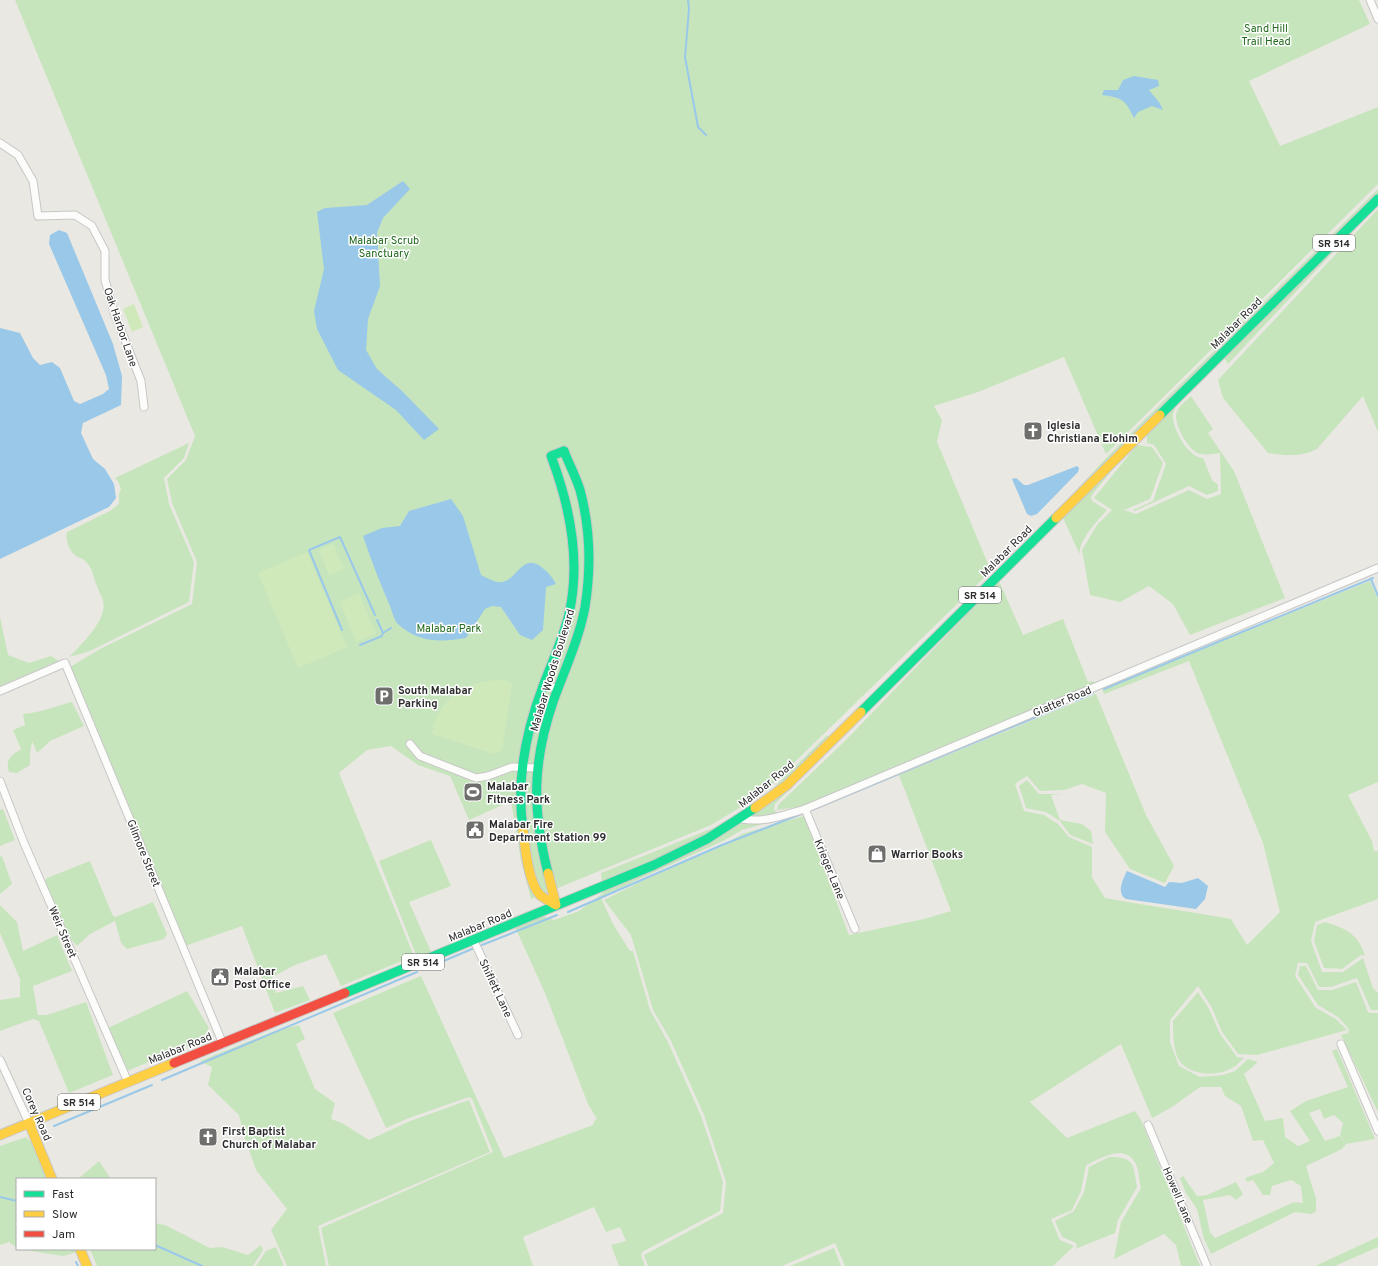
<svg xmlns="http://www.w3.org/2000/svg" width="1378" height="1266" viewBox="0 0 1378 1266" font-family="Overpass,sans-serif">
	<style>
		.green { fill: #c7e5bd }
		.pitch { fill: #d0e9ba }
		.water { fill: #99c8e9 }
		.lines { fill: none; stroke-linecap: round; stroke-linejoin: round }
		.stream { stroke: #99c8e9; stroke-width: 2 }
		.street-casing { stroke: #c8c7c7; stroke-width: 9 }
		.fast-casing { stroke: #c8c7c7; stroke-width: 11 }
		.slow-casing { stroke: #c8c7c7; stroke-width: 11 }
		.jam-casing { stroke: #c8c7c7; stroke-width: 11 }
		.street { stroke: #fcfcfb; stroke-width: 7 }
		.fast { stroke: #16e098; stroke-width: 9 }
		.slow { stroke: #ffcf43; stroke-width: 9 }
		.jam { stroke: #f24e42; stroke-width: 9 }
		.labels { text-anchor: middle; stroke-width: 3; stroke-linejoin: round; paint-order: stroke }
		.shield { fill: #fff; stroke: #6b6b6b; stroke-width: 1 }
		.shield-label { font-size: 10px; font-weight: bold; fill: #2c2c2c }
		.park-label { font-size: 11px; fill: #21691d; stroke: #fff }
		.street-label { font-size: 11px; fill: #2c2c2c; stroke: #fff }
		.poi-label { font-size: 11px; font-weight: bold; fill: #2c2c2c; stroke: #fff; text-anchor: start }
	</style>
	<rect width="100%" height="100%" fill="#eae8e2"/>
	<g class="green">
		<polygon points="15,0 1359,0 1370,24 1249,81 1280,146 1378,107 1378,184 1106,454 1064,357 978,392 934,406 942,420 937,442 991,571 761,795 711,825 531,899 521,860 511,801 469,820 450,776 418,765 391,746 367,750 339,773 414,956 341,986 326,954 295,965 272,977 276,993 303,986 310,1000 275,1013 242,926 185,946 70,667 100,649 192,604 197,562 172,503 167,479 186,460 195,436"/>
		<polygon points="1378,189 1378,194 1066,501 1108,456"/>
		<path d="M1378,209V432L1363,396L1317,449C1301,457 1285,456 1268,453L1223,398L1218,380Z"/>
		<polygon points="1371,212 1228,364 1224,358"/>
		<path d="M1191,396L1213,429L1208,433L1234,471L1285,598L1190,635L1173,604L1149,586L1120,602L1090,595L1082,550L1097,525L1112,510L1094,498L1137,445L1152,447L1163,463L1150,499L1124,510L1136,514L1189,490L1207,499L1221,494L1220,453C1214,454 1207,455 1201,454C1190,453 1177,429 1176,418C1175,408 1185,402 1191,396Z"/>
		<path d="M1176,406C1175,409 1172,414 1173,418C1174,431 1189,458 1203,458L1212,480L1218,485V491L1207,495L1189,486L1135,511L1133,510L1153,501L1166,464L1154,445L1147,443V435Z"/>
		<path d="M189,443L184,458L164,478L169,504L194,562L189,602L90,651L69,657C81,645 108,619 103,601C102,596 98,591 97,586C93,577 93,568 85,561C83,558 78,558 75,555C69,550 65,540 67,532L110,511L119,504V494L121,489L118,481L115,478Z"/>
		<path d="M1117,464L1091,496L1092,501L1107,510C1098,520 1077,542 1080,555L1063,518Z"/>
		<polygon points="999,581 1023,635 1063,619 1088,682 1093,681 1095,683 805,806 777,810 778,805 845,741"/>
		<path d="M1370,581L1378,599V782L1348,795L1372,841L1374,851H1378V899L1315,922L1311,941L1322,972H1343L1363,958L1373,988L1378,993V1010H1371L1357,978L1331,987H1319L1307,963H1298L1295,976L1316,1008L1336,1019L1347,1030L1257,1055L1238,1054L1222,1032L1212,1008L1198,986L1170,1020V1042L1179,1066L1200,1077L1223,1075L1235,1071L1248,1059L1258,1062L1244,1074L1265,1121L1283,1118L1285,1137L1298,1146L1310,1141L1290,1111L1306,1101L1348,1087L1332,1051L1337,1049L1375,1139L1346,1144L1340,1135L1343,1123L1334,1115L1324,1119L1320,1109L1309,1113L1325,1141L1340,1136L1346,1144L1342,1149L1306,1166L1316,1199V1211L1312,1214L1295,1212L1211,1254L1204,1239L1197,1209L1186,1193L1180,1178L1183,1176L1197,1196L1207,1195L1236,1182L1243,1194L1236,1200L1230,1195L1203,1200L1210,1232L1215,1238L1294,1202L1303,1203L1301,1186L1291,1180L1272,1186L1270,1195H1263L1253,1180L1247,1182L1245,1178L1263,1172L1274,1163L1263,1140L1253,1141L1241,1106L1225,1096L1221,1087H1200L1172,1107L1152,1118L1121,1044L1030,1102L1067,1138L1135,1111L1141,1120L1200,1266H1181L1176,1245L1164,1234L1114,1259L1121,1222L1141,1188C1139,1180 1139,1167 1134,1161C1123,1144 1099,1159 1086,1165L1081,1191L1072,1210L1051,1219L1060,1240L1074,1246L1053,1266H845L835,1243L782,1266H648L644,1255L723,1213L726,1182L704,1115L671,1041L653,1010L631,935L604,900L640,882L725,844L742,834L804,816L849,935L924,919L951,911L899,775L1096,694L1146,815L1174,866L1165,883L1130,869L1105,832L1106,793L1082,784L1064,790L1040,791L1027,776L1015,784L1024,811L1044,815L1058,824L1069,837L1092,847V877L1105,898C1147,906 1189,911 1231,919L1247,945L1280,912L1263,843L1189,661L1104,694L1102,689Z"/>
		<polygon points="0,617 8,655 29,663 51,656 59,661 0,686"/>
		<path d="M72,702L84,726L50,741L37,753L32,741L30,753V765L17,773L9,772C5,759 11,756 21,749L13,730L25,725L23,714C39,713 56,706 72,702Z"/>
		<polygon points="827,735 829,738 785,782 740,816 691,844 602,882 601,873 713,828 734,816 763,798"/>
		<polygon points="834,745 775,804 774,809 776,812 801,813 742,830 723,841 639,879 601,898 613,924 630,951 633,951 650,1010 668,1042 701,1116 711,1145 723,1182 720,1211 642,1252 641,1255 645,1266 619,1266 611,1245 626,1241 620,1227 606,1232 594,1207 523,1237 533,1266 329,1266 321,1228 493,1152 472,1099 469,1097 409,1118 386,1128 333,1013 421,976 504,1158 593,1125 595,1120 597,1119 588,1104 545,993 515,927 542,916 554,920 579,911 603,893 603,891 695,851 744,822"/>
		<polygon points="1027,780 1039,794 1063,794 1051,795 1060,820 1082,824 1091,831 1093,844 1070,835 1060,821 1046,812 1026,808 1019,786"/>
		<polygon points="3,809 15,840 0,846 0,810"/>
		<polygon points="431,840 451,886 409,902 432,954 417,957 379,861"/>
		<polygon points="2,856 12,884 0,894 0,857"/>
		<polygon points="90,861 112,914 115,917 153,902 167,934 164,939 127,949 121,943 115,921 90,934 77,946 68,936 45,881 47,878"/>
		<polygon points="0,905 17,922 23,951 57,935 72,971 33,986 38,1015 47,1015 86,1002 113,1075 69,1093 39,1021 33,1019 0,1031 0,1000 20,997 20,979 0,933"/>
		<path d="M1325,922C1346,929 1358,933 1365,956L1361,955L1342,969L1324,968L1314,941L1317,925Z"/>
		<polygon points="1300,966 1306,966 1318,990 1332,990 1356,982 1368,1012 1370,1013 1378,1013 1378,1112 1341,1035 1348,1033 1349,1029 1338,1017 1318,1005 1298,975"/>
		<polygon points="187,991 209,1028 202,1040 127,1071 106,1029"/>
		<path d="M1198,992L1209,1009L1220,1034L1237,1057L1244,1058C1240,1061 1237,1066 1232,1068C1218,1076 1195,1076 1182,1064C1173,1055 1173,1033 1173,1021Z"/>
		<polygon points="299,1025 305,1039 296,1044 315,1089 335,1103 331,1119 342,1123 369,1140 410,1121 469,1100 490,1152 318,1226 326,1266 287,1266 271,1230 287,1209 256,1170 245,1139 239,1115 208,1085 212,1067 200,1061 272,1032"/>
		<polygon points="26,1137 33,1144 47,1179 17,1179 17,1248 9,1242 0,1245 0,1146"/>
		<path d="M1109,1157C1135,1157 1133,1164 1137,1187L1118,1220L1115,1233L1075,1249L1077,1246L1076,1243L1062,1237L1055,1221L1074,1211L1084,1192L1089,1167Z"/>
		<polygon points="99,1161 111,1179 78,1179"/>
		<polygon points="155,1223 165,1225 210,1248 222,1247 248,1255 261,1245 263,1250 253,1266 97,1266 90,1249 155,1249"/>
		<polygon points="1378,1237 1378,1247 1335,1266 1315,1266"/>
		<polygon points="276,1247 284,1266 256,1266 266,1251"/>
		<polygon points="834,1248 841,1266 790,1266"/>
		<polygon points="19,1249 76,1249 77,1252 63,1256"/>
	</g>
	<g class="pitch">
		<polygon points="134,304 143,327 132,332 123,309"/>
		<polygon points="333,544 344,569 329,575 319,550"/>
		<polygon points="307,552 347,647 298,668 258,573"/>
		<polygon points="359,593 376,634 356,642 340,602"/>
		<path d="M504,680L512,683L502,750L494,754L432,734C437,698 469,679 504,680Z"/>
	</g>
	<g class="water">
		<path d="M1134,76L1158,80L1159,86L1149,90L1159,102L1163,110L1152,106L1138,112L1134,118C1125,99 1122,98 1102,95L1104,90H1118L1123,80Z"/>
		<polygon points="403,181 410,189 383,218 377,233 380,286 368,319 366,350 377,369 403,392 439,429 424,440 396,410 338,370 317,329 314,311 324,269 317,212 325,208 367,205"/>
		<polygon points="59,230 67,233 113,344 122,376 121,405 83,423 81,433 93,459 105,469 114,484 116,498 109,507 0,559 0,328 20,333 33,358 40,365 52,362 60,368 74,401 80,404 103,394 109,389 106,375 49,244 50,235"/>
		<polygon points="1077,466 1079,468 1078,472 1037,514 1031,516 1027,514 1012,479 1016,478 1024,485 1028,485"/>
		<path d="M451,499L463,516L481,575C487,578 495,583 502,582C517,580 522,554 540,566C548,572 551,575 556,584L546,587L543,630L532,640L520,635L501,607L492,606L485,609L466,638C441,642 419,643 399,625C394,621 392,611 390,606C380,583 371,560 363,536L382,528L400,526L409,511Z"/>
		<path d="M1127,871L1165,887L1169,882L1182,883L1198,878L1208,886L1205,899L1196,909L1126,899C1116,893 1123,879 1127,871Z"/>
	</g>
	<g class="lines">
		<g class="stream">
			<polyline points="688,0 689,9 685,57 698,127 706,135"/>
			<polyline points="1371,579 1378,596"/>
			<polyline points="342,630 309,550 340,537 375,615"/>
			<polyline points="383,633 391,628"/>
			<polyline points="360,645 382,636 383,633 377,620"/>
			<polyline points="1104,689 1373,578"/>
			<polyline points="1075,701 1093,693"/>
			<polyline points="812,810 1065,705"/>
			<polyline points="568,912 722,845 804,813"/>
			<polyline points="482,945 557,915"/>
			<polyline points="427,968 472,949"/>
			<polyline points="162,1080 417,972"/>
			<polyline points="54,1126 152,1085"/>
			<polyline points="0,1197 17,1201"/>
			<polyline points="155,1245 202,1266"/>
			<polyline points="71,1249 72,1250"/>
			<polyline points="76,1262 78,1266"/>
		</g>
		<g class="street-casing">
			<g id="street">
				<polyline points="1370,0 1378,19"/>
				<polyline points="0,143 18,155 33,181 38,216 75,215 92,226 105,251 105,280 114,312 141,381 144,407"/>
				<polyline points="544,684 558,689"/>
				<polyline points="0,691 65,663 223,1044"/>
				<polyline points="410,744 420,756 476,778 488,776 512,767 537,768"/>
				<polyline points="0,781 24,843 128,1082"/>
				<polyline points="805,809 855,929"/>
				<path d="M742,819C764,823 784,815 805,809L1378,568"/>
				<polyline points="474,941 518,1035"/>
				<polyline points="1341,1044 1378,1131"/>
				<polyline points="0,1060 29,1123"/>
				<polyline points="1148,1125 1207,1266"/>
			</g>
		</g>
		<g class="fast-casing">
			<g id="fast">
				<polyline points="1160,415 1378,199"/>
				<polyline points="861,712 1056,518"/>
				<path d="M523,829C516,780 526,731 543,686C552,662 563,639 569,614C581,561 570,506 551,456L564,451"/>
				<path d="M548,873C532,809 532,762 554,699C565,669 579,639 585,607C591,569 590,527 580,490C576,477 569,464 564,451"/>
				<polyline points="345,993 654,865 707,839 755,808"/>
			</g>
		</g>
		<g class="slow-casing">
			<g id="slow">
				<polyline points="1056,518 1160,415"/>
				<polyline points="755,808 787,785 861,712"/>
				<path d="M523,829C525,846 528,882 540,895C545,899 551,902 556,905L548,873"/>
				<polyline points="29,1123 52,1179"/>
				<polyline points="0,1135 174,1063"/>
				<polyline points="80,1249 87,1266"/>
			</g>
		</g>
		<g class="jam-casing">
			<polyline id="jam" points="174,1063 345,993"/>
		</g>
		<use href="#street" class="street"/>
		<use href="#fast" class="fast"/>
		<use href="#slow" class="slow"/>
		<use href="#jam" class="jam"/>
	</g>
	<defs>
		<g id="church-square" transform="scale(1)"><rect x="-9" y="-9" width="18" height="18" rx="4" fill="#6e6e6c" stroke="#fff"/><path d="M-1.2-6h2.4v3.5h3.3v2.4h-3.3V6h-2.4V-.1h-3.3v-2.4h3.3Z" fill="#fff"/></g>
		<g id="parking-square" transform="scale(1)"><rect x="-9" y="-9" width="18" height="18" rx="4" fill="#6e6e6c" stroke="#fff"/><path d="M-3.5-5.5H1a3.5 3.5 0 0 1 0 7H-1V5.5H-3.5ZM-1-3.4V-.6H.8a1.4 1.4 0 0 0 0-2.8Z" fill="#fff"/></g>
		<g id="stadium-square" transform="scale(1)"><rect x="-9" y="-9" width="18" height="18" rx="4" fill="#6e6e6c" stroke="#fff"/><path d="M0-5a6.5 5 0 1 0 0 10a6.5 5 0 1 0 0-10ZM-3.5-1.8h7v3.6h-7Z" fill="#fff"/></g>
		<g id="civic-square" transform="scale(1)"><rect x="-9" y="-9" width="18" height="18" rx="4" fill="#6e6e6c" stroke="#fff"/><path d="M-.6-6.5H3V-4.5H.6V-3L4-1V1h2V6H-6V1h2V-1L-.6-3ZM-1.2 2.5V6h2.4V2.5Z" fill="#fff"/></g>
		<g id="shop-square" transform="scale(1)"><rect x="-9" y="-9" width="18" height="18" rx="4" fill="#6e6e6c" stroke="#fff"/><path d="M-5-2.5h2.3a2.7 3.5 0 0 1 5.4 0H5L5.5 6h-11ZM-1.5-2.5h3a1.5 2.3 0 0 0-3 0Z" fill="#fff"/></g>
	</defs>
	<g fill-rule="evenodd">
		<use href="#church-square" x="1033" y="431"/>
		<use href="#parking-square" x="384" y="696"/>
		<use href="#stadium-square" x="473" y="792"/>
		<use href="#civic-square" x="475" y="830"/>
		<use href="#shop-square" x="877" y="854"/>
		<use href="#civic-square" x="220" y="977"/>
		<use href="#church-square" x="208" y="1137"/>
	</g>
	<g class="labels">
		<g class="shield">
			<rect x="1313" y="235" width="42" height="16" rx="3"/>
			<rect x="959" y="587" width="42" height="16" rx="3"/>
			<rect x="402" y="954" width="42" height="16" rx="3"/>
			<rect x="58" y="1094" width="42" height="16" rx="3"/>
		</g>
		<g class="shield-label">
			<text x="1334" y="247">SR 514</text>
			<text x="980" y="599">SR 514</text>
			<text x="423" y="966">SR 514</text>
			<text x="79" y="1106">SR 514</text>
		</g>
		<g class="park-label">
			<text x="1266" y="32">Sand Hill<tspan x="1266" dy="13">Trail Head</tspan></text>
			<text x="384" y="244">Malabar Scrub<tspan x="384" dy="13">Sanctuary</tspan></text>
			<text x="449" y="632">Malabar Park</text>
		</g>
		<g class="street-label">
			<text transform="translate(1236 323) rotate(-45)" y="4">Malabar Road</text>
			<text transform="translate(121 327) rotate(71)" y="4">Oak Harbor Lane</text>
			<text transform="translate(1006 551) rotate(-45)" y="4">Malabar Road</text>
			<text transform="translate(552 670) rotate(-73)" y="4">Malabar Woods Boulevard</text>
			<text transform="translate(1062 701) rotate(-23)" y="4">Glatter Road</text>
			<text transform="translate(766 784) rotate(-39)" y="4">Malabar Road</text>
			<text transform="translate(144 853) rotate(68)" y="4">Gilmore Street</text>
			<text transform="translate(830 869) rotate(68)" y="4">Krieger Lane</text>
			<text transform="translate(480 925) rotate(-23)" y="4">Malabar Road</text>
			<text transform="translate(63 932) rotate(67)" y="4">Weir Street</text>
			<text transform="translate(496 988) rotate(65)" y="4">Shiflett Lane</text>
			<text transform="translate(180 1048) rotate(-22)" y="4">Malabar Road</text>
			<text transform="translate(37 1114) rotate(66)" y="4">Corey Road</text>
			<text transform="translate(1178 1195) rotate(67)" y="4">Howell Lane</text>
		</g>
		<g class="poi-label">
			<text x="1047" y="429">Iglesia<tspan x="1047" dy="13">Christiana Elohim</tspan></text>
			<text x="398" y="694">South Malabar<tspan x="398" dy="13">Parking</tspan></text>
			<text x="487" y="790">Malabar<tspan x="487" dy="13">Fitness Park</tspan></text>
			<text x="489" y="828">Malabar Fire<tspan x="489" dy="13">Department Station 99</tspan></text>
			<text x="891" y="858">Warrior Books</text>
			<text x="234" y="975">Malabar<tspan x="234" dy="13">Post Office</tspan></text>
			<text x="222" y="1135">First Baptist<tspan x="222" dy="13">Church of Malabar</tspan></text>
		</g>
	</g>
	<rect x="16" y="1178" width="140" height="72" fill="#ffffff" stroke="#ababab"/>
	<rect x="24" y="1191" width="20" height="6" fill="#16e098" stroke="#ababab"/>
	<text x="52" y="1198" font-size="12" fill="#2c2c2c">Fast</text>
	<rect x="24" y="1211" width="20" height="6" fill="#ffcf43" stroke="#ababab"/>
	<text x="52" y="1218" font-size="12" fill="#2c2c2c">Slow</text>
	<rect x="24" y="1231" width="20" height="6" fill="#f24e42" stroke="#ababab"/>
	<text x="52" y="1238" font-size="12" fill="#2c2c2c">Jam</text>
</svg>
